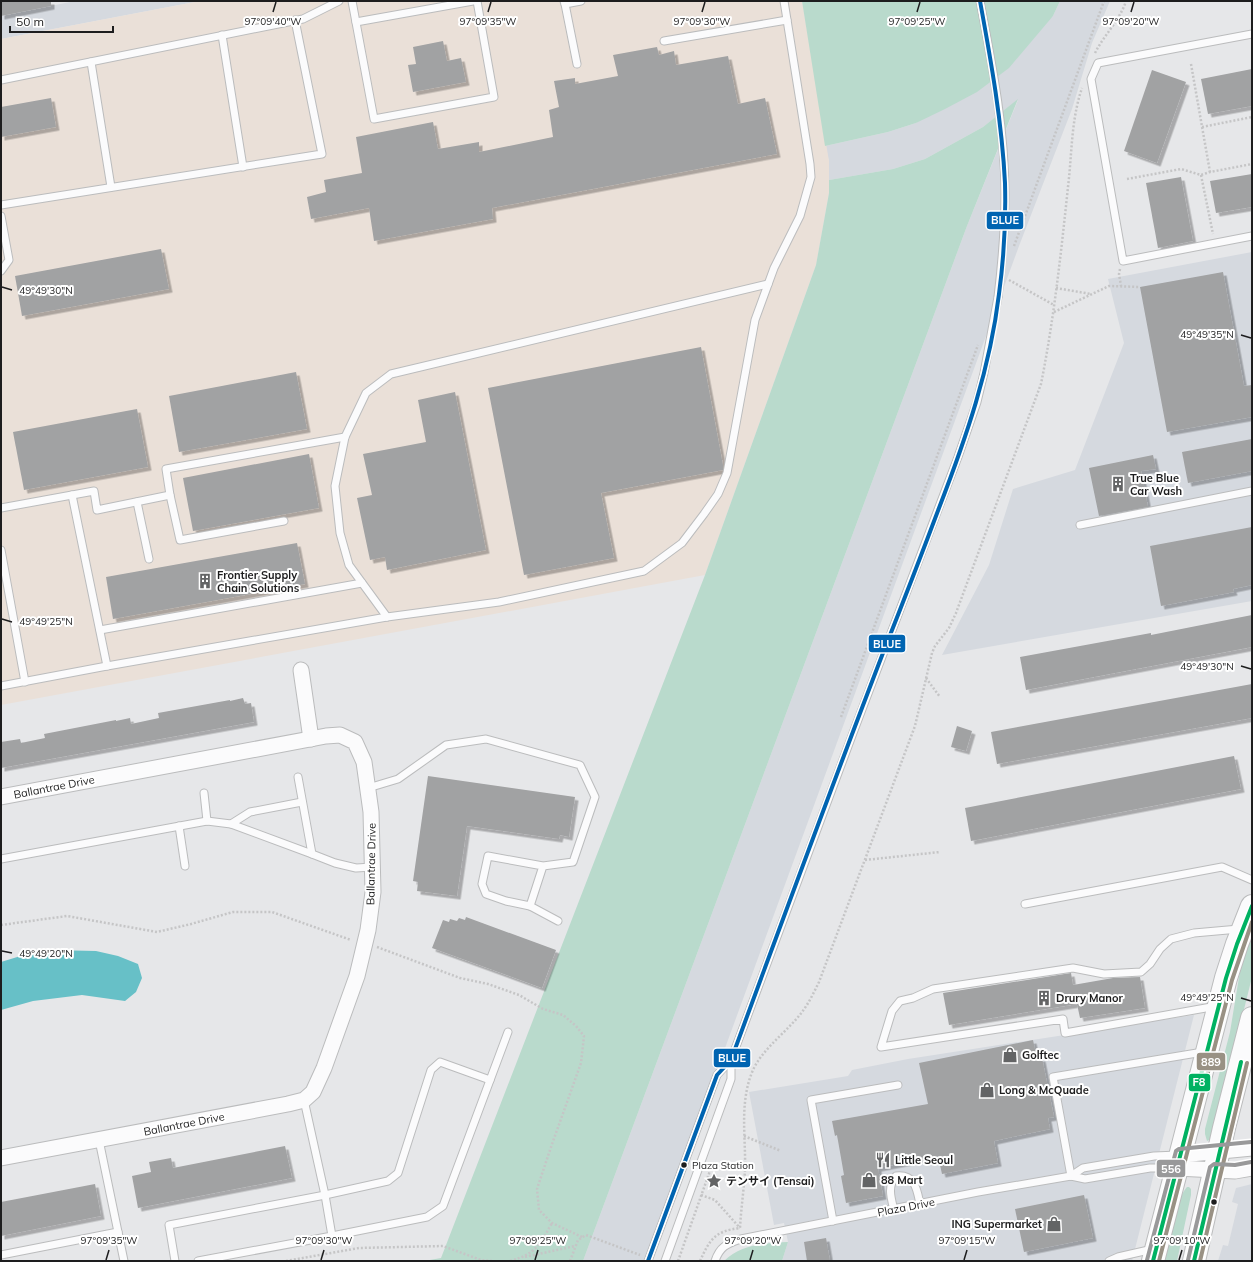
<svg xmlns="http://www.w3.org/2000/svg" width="1253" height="1262" viewBox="0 0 1253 1262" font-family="Mulish,'Noto Sans JP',sans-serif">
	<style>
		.built { fill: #d5d9df }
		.industrial { fill: #eae0d8 }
		.green { fill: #b9dacc }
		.water { fill: #67c0c7 }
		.building { fill: #a1a2a3; filter: url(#shadow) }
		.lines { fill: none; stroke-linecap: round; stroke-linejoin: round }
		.lane-casing { stroke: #bbbcbd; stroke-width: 9 }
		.street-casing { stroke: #bbbcbd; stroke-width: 17 }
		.primary-casing { stroke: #bbbcbd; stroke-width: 24 }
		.path { stroke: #c5c5c6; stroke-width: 2.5; stroke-dasharray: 2 2; stroke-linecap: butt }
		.lane { stroke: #fbfbfc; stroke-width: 7 }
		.street { stroke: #fbfbfc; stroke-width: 15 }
		.primary { stroke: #fbfbfc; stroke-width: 22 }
		.lane-bridge-casing { stroke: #bbbcbd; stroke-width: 9; stroke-linecap: butt }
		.lane-bridge { stroke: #fbfbfc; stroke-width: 7 }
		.bus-1-casing { stroke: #fff; stroke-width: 7 }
		.bus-2-casing { stroke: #fff; stroke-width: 7 }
		.bus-3-casing { stroke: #fff; stroke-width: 7 }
		.bus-4-casing { stroke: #fff; stroke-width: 7 }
		.bus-1 { stroke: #0064b1; stroke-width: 4 }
		.bus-2 { stroke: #00b262; stroke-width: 4 }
		.bus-3 { stroke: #999184; stroke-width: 4 }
		.bus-4 { stroke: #99999a; stroke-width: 4 }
		.ticks { fill: none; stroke: #1d1d1e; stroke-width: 1.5 }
		.bus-dot { fill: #1d1d1e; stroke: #fff; stroke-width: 1.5 }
		.labels { text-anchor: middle; stroke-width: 4; stroke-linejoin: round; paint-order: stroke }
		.bus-label { font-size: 10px; fill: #1d1d1e; stroke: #fff; text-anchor: start }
		.poi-label { font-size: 11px; font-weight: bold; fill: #1d1d1e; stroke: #fff; text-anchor: start }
		.street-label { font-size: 11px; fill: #1d1d1e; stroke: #fff }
		.ticks-label { font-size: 10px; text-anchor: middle; fill: #1d1d1e; stroke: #fff; stroke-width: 4; stroke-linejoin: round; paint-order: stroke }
		.line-badge { stroke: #fff; stroke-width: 1.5 }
		.badge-label { font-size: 11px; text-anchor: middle; font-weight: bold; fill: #fff }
	</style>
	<defs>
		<filter id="shadow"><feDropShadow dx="3.5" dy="3.5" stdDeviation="0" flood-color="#0004"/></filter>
	</defs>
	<rect width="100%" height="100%" fill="#e6e7e9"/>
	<g class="built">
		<polygon points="75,1 200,1 1,39 1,16"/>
		<polygon points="1060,1 1110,1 1092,43 1072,109 1019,246 647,1261 583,1261 967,226 1018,100 983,127 925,159 893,169 829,180 829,161 825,146 888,132 916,123 1053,16"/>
		<polygon points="1252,252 1252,601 942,655 989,565 1013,489 1075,470 1124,343 1108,279"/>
		<polygon points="1194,1015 1132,1261 782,1261 788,1242 784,1223 774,1225 749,1092 848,1076 852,1070 908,1059"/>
		<polygon points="1252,1184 1252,1261 1218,1261 1223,1245 1228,1246 1238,1204 1232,1202 1236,1188"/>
	</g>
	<polygon class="industrial" points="200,1 802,1 829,161 829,193 816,265 705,575 1,705 1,39"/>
	<g class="green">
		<polygon points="802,1 1060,1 1053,16 1009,68 977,92 945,109 916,123 888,132 825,146"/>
		<polygon points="1018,99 967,226 583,1261 424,1261 441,1258 705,575 816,265 829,193 829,180 893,169 925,159 983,127"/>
		<polygon points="1252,934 1252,977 1213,1135 1211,1139 1207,1141 1205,1134 1205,1129 1230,1032 1240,971"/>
		<path d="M1187,1187H1189L1191,1189V1195L1177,1261H1164C1168,1246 1177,1196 1187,1187Z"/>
		<path d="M788,1242L782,1261H724C741,1244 765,1243 788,1242Z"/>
	</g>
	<polygon class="water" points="51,950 96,951 118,956 138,964 142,978 136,992 125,1001 82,995 33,1001 1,1010 1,962 27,954"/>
	<g class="building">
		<polygon points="1,1 51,1 51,6 1,16"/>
		<polygon points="443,41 447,61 461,58 466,82 413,92 408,65 416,64 413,47"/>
		<polygon points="657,47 659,55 674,51 676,65 728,56 738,104 765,98 777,154 492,208 493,219 374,241 369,208 311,219 307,197 326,192 324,180 362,173 356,137 433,122 438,149 479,142 479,152 553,137 549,110 559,107 554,81 575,78 575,84 618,76 613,55"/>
		<polygon points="1252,69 1252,106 1208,114 1201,79"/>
		<polygon points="1152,70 1186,82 1157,163 1124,151"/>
		<polygon points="51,98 56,127 1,137 1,107"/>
		<polygon points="1252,174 1252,207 1216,213 1210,181"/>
		<polygon points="1181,177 1193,241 1158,248 1146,183"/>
		<polygon points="161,249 169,289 22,316 15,276"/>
		<polygon points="1223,272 1244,386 1252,385 1252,417 1167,432 1140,287"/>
		<polygon points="701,347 723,465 723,470 601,493 614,558 524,575 488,388"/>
		<polygon points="296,372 307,429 179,452 169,396"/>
		<polygon points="455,392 486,550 387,570 385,557 370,560 357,498 372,495 363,454 426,442 418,400"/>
		<polygon points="137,409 148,467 24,490 13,432"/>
		<polygon points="1252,439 1252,471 1188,483 1182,452"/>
		<polygon points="309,454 319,508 193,531 183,478"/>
		<polygon points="1153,455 1156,469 1141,471 1148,507 1099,516 1089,468"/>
		<polygon points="1252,527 1252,585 1233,589 1234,592 1161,606 1150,546"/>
		<polygon points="297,543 305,584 113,619 106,577"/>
		<polygon points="1252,615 1252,647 1026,690 1020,657 1151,633 1151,635"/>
		<polygon points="1252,684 1252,718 997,764 991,732"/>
		<polygon points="243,698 245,704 251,703 254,722 1,768 1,742 20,739 21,743 45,738 44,734 116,720 116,721 130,718 131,724 159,718 158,713 230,700 230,701"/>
		<polygon points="957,726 972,731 966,751 951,747"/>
		<polygon points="1234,756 1241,789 971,841 965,808"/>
		<polygon points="428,776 575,797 569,837 560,835 559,839 467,826 457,896 417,891 418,882 413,881"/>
		<polygon points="466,917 556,950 542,988 432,948 443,920 449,922 450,919 457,921 459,918 465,920"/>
		<polygon points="1071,973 1073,985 1113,978 1140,977 1145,1008 1080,1018 1077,1004 949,1025 943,993"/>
		<polygon points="1033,1040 1037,1059 1042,1058 1054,1117 1048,1118 1050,1129 994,1141 998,1163 942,1174 938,1156 878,1168 883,1196 846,1203 841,1176 844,1175 837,1135 835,1136 832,1121 928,1104 919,1063"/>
		<polygon points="285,1146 292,1178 138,1208 132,1176 151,1172 149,1162 171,1158 173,1168"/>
		<polygon points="95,1184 101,1216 1,1236 1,1202"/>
		<polygon points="1084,1195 1093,1238 1024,1252 1015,1209"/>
		<polygon points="826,1238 830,1261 807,1261 804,1242"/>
	</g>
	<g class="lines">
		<g class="lane-casing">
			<g id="lane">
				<polyline points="352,1 374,119 494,97 477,1"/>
				<polyline points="564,1 565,4 581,1"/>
				<polyline points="565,4 577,64"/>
				<polyline points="356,22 473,1"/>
				<polyline points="1252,34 1098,63 1091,79 1123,261 1252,236"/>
				<polyline points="222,35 243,167"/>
				<polyline points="664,41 787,20"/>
				<polyline points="91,62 111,187"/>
				<polyline points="1,80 303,19 339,1"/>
				<polyline points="1,205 322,154 295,20"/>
				<polyline points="1,216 9,260 1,271"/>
				<polyline points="72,495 107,666"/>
				<polyline points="170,495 180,540 284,521"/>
				<polyline points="137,502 149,559"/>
				<polyline points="1,508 94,491 97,510 170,495 166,469 345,437"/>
				<polyline points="1080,525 1252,491"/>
				<polyline points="1,550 25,682"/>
				<polyline points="387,617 349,565 340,533 335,486 345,437 366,393 391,374 768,284"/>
				<polyline points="100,630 362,583"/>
				<polyline points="1,686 107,666 387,617 499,602 644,571 682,543 704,514 718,494 727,473 755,320 774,268 800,216 811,177 810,164 784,1"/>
				<polyline points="298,777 312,854 335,863 356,868 373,867"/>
				<polyline points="368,788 398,779 446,745 486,739 580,765 595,797 573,862 543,866 488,856 482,884 486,894 506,901 530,906 543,866"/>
				<polyline points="204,793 207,821"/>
				<polyline points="302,802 250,812 231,824 312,854"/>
				<polyline points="179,826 185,866"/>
				<polyline points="1,859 207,821 231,824"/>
				<polyline points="1025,904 1222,867 1252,880"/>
				<polyline points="530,906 558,921"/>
				<polyline points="1217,1006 1065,1033 1063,1019 881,1047 892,1011 900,1001 913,998 933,989 1073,968 1104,974 1141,972 1150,964 1160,949 1171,939 1194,933 1239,929"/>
				<polyline points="99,1140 124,1261"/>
				<polyline points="1071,1176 1053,1077 1203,1052"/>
				<polyline points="1071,1176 1083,1168 1154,1156 1178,1155"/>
				<path d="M894,1210C891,1198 887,1186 896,1176C915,1174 917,1189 920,1204"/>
				<polyline points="833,1221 811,1100 898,1085"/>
				<polyline points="332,1236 427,1217 443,1206 508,1032"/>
				<polyline points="1,1255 118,1232"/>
				<polyline points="175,1261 169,1225 325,1195 388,1181 398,1173 431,1070 440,1062 490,1080"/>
				<polyline points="198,1261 332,1236 325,1195 304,1100"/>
				<polyline points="648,1261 717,1075 731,1060 853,733 958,457 977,402 984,373 998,297"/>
				<polyline points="665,1261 731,1079 731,1060"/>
				<path d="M715,1261C720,1246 727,1244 741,1239L978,1192L1071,1176L1085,1179L1150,1168H1175"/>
				<polyline points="1109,1261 1118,1257 1153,1249"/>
			</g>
		</g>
		<g class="street-casing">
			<g id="street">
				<polyline points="301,670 311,739"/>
				<polyline points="1,797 326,736 340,735 355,742 364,762 371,812 373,892 368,930 357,976 324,1068 313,1092 304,1100 288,1104 1,1158"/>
				<polyline points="1180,1155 1252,1148"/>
				<polyline points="1177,1168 1235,1171 1252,1168"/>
			</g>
		</g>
		<g class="primary-casing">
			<g id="primary">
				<polyline points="1153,1261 1226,978 1237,944 1252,906"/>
				<polyline points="1194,1261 1224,1128 1252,1018"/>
			</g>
		</g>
		<g class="path">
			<path d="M1095,53C1104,35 1120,20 1126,1"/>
			<polyline points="1191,64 1210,172"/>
			<polyline points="1202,127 1252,117"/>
			<polyline points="1201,175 1213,234"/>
			<polyline points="1127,179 1181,169 1201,175 1210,172 1252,164"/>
			<polyline points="1014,246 1104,1"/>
			<polyline points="1120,269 1119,274 1121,286"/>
			<polyline points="1009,280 1054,305"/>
			<polyline points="1056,288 1091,294"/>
			<polyline points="1054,312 1109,286 1140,287"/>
			<polyline points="926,678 940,697"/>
			<polyline points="841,717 978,345"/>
			<polyline points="865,860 940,852"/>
			<polyline points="1,925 67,916 157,932 191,924 233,912 272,912 351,940"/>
			<polyline points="377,947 460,978 488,984 519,995 543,1009 563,1015 576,1026 584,1036 581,1063 551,1147 537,1189 539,1210 552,1223 582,1237"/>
			<polyline points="744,1136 781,1151"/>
			<polyline points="701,1195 715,1200 740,1228"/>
			<polyline points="525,1257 575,1246"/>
			<polyline points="286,1261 359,1248 443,1246 481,1260 492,1261"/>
			<path d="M510,1261C536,1254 540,1244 552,1223"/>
			<polyline points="570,1261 578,1240 586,1235 640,1255"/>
			<polyline points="678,1261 711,1168"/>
			<path d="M700,1261C710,1239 715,1231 740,1228C741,1209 744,1189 745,1170C746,1137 739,1102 753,1070C763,1048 788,1031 802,1012C809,1003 814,992 819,982L915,726L932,653L935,646L949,628L956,613L1041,384C1054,319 1061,253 1068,187C1072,154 1071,120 1082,88"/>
		</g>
		<use href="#lane" class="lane"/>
		<use href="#street" class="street"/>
		<use href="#primary" class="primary"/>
		<g class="lane-bridge-casing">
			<path id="lane-bridge" d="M980,1C992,64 1005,129 1005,194C1005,229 1002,263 998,297"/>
		</g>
		<use href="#lane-bridge" class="lane-bridge"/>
		<g class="bus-1-casing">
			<path id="bus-1" d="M648,1261L717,1075L731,1060C781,924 831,788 883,653C902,605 921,556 939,508C966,438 990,369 999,294C1004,257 1006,220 1005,183C1002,122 991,61 980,1"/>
		</g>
		<g class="bus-2-casing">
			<g id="bus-2">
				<polyline points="1153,1261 1226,978 1237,944 1252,906"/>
				<polyline points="1194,1261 1241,1062"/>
			</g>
		</g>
		<g class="bus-3-casing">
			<g id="bus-3">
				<polyline points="1159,1261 1232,980 1252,922"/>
				<polyline points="1200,1261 1247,1063"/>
			</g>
		</g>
		<g class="bus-4-casing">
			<g id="bus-4">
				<polyline points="1147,1260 1176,1151 1179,1149 1251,1142"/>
				<polyline points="1188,1260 1210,1167 1214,1164 1235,1165 1251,1162"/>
			</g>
		</g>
		<use href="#bus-1" class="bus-1"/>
		<use href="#bus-2" class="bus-2"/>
		<use href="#bus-3" class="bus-3"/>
		<use href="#bus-4" class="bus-4"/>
	</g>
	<path class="ticks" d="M273,12L276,2M488,12L491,2M702,12L705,2M917,12L920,2M1131,12L1134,2M2,287L12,290M1241,335L1251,338M2,619L12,622M1241,666L1251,669M2,951L12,953M1241,998L1251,1001M106,1260L109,1250M321,1260L324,1250M535,1260L538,1250M750,1260L753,1250M964,1260L967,1250M1179,1260L1182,1250"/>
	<defs>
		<g id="building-bare" transform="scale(1.2)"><path d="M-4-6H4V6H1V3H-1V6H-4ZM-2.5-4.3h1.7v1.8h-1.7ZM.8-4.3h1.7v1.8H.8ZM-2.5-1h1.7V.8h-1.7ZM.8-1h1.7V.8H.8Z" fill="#636465" stroke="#fff" stroke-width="2.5" paint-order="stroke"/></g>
		<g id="shop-bare" transform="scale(1.2)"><path d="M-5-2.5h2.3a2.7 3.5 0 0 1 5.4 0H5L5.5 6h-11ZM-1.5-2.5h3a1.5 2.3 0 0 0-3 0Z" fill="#636465" stroke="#fff" stroke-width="2.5" paint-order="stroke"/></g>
		<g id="restaurant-bare" transform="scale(1.2)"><path d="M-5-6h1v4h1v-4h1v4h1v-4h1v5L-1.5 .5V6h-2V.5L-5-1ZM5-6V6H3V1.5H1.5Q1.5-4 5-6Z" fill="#636465" stroke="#fff" stroke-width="2.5" paint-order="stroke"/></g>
		<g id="sight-bare" transform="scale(1.2)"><path d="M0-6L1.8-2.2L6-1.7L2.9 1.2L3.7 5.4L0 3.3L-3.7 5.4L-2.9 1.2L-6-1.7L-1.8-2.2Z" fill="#636465" stroke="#fff" stroke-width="2.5" paint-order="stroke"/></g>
	</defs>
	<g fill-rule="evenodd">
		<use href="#building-bare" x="1118" y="484"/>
		<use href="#building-bare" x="205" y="581"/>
		<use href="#building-bare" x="1044" y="998"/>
		<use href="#shop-bare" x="1010" y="1055"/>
		<use href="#shop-bare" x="987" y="1090"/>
		<use href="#restaurant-bare" x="883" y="1160"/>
		<use href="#shop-bare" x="869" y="1180"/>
		<use href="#sight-bare" x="714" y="1181"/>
		<use href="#shop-bare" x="1054" y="1224"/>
	</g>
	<g class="bus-dot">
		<circle cx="684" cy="1165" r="3.5"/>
		<circle cx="1214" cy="1202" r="3.5"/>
	</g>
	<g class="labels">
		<g class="bus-label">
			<text x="692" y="1169">Plaza Station</text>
		</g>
		<g class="poi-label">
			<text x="1130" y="482">True Blue<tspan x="1130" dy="13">Car Wash</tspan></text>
			<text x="217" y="579">Frontier Supply<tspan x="217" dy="13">Chain Solutions</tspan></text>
			<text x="1056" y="1002">Drury Manor</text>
			<text x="1022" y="1059">Golftec</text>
			<text x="999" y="1094">Long &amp; McQuade</text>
			<text x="895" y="1164">Little Seoul</text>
			<text x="881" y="1184">88 Mart</text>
			<text x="726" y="1185">テンサイ (Tensai)</text>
			<text x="1042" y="1228" text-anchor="end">ING Supermarket</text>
		</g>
		<g class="street-label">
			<text transform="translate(54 787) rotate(-11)" y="4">Ballantrae Drive</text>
			<text transform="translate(371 864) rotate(-89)" y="4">Ballantrae Drive</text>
			<text transform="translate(184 1124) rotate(-11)" y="4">Ballantrae Drive</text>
			<text transform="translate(906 1207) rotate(-11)" y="4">Plaza Drive</text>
		</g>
	</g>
	<g class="ticks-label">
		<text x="273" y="25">97°09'40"W</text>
		<text x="488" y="25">97°09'35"W</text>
		<text x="702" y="25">97°09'30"W</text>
		<text x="917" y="25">97°09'25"W</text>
		<text x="1131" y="25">97°09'20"W</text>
		<text x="46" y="294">49°49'30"N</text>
		<text x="1207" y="338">49°49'35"N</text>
		<text x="46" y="625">49°49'25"N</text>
		<text x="1207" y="670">49°49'30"N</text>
		<text x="46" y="957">49°49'20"N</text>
		<text x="1207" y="1001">49°49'25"N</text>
		<text x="109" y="1244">97°09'35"W</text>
		<text x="324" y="1244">97°09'30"W</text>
		<text x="538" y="1244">97°09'25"W</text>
		<text x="753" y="1244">97°09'20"W</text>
		<text x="967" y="1244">97°09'15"W</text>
		<text x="1182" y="1244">97°09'10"W</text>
	</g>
	<g class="line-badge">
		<rect x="986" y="211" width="38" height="19" rx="4" fill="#0064b1"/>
		<rect x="868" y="634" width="38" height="19" rx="4" fill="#0064b1"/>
		<rect x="713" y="1048" width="38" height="20" rx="4" fill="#0064b1"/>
		<rect x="1196" y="1052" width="30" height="19" rx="4" fill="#999184"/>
		<rect x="1188" y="1073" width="23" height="19" rx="4" fill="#00b262"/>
		<rect x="1156" y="1159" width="30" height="19" rx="4" fill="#99999a"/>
	</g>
	<g class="badge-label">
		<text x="1005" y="224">BLUE</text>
		<text x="887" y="648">BLUE</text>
		<text x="732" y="1062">BLUE</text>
		<text x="1211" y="1066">889</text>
		<text x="1199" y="1086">F8</text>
		<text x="1171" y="1173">556</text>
	</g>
	<rect width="1253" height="1262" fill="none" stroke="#1d1d1e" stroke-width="4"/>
	<path d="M10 26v6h103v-6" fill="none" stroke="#1d1d1e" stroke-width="2"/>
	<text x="16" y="26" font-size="12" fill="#1d1d1e" stroke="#ffffff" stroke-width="3" paint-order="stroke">50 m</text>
</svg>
